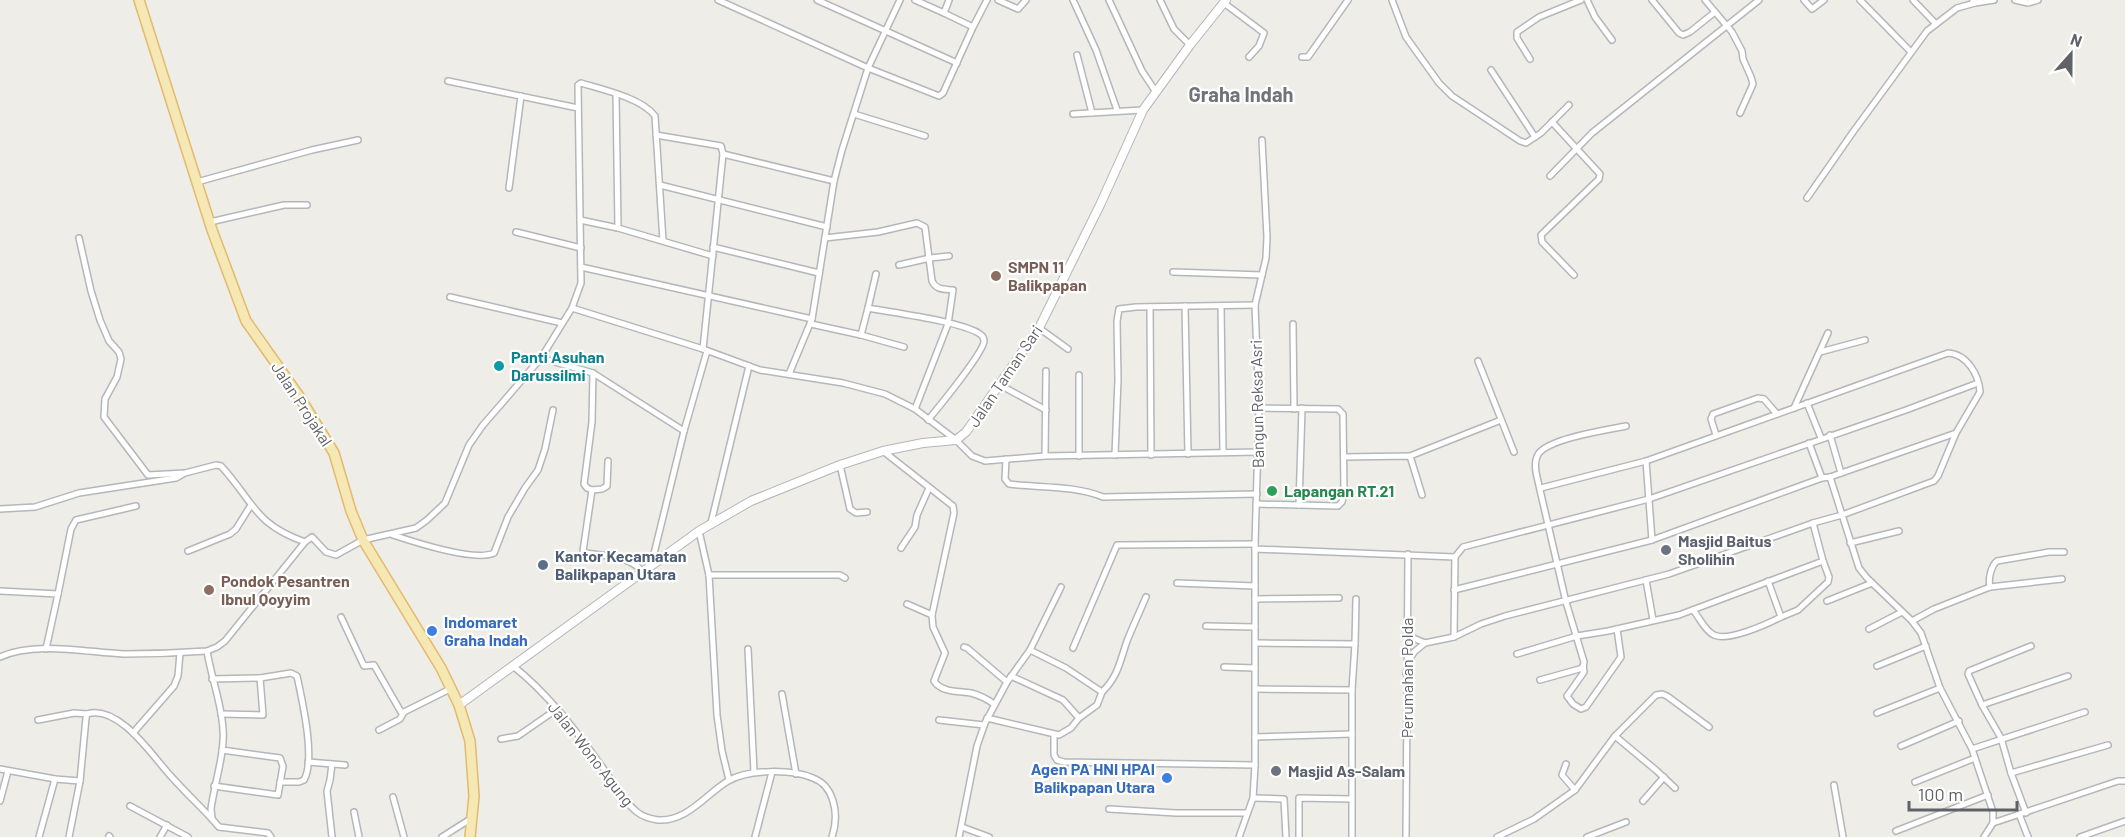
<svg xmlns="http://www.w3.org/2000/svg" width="2125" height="837" viewBox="0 0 2125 837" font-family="Barlow,sans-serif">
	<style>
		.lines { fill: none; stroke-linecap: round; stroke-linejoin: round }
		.street-casing { stroke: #b4b7ba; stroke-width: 8 }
		.secondary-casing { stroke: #b3b6ba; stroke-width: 10 }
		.primary-casing { stroke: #e3ba6d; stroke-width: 12 }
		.street { stroke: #fff; stroke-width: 5 }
		.secondary { stroke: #fff; stroke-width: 8 }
		.primary { stroke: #f6e8b5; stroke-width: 9 }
		.education-dot { fill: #8d6e63; stroke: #fff; stroke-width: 2 }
		.culture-dot { fill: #0f9aa8; stroke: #fff; stroke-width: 2 }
		.leisure-dot { fill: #2e9e5b; stroke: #fff; stroke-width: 2 }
		.worship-dot { fill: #6b7280; stroke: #fff; stroke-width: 2 }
		.service-dot { fill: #5c6f8a; stroke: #fff; stroke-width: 2 }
		.shop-dot { fill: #3f7fe0; stroke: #fff; stroke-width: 2 }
		.labels { text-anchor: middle; stroke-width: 4.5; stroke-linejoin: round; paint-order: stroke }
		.education-label { font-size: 16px; font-weight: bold; fill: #785e54; stroke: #fff; text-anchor: start }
		.culture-label { font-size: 16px; font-weight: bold; fill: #0d838f; stroke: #fff; text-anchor: start }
		.street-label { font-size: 16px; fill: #5f6266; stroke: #fff }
		.leisure-label { font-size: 16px; font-weight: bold; fill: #27864d; stroke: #fff; text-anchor: start }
		.worship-label { font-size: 16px; font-weight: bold; fill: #5b616d; stroke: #fff; text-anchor: start }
		.service-label { font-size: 16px; font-weight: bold; fill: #4e5e75; stroke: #fff; text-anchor: start }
		.shop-label { font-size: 16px; font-weight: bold; fill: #366cbe; stroke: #fff; text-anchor: start }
		.quarter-label { font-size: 20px; font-weight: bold; fill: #707478; stroke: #fff }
	</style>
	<rect width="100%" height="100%" fill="#efede7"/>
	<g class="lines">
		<g class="street-casing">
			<g id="street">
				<polyline points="718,0 868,68 939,96 943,93 973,27 987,0"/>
				<polyline points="817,0 957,63"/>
				<polyline points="915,0 944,13 949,0"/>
				<polyline points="998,0 1018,9 1026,0"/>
				<polyline points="1073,0 1096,50 1117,110"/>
				<polyline points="1109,0 1142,71 1156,92"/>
				<polyline points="1160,0 1174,29 1190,45"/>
				<polyline points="1392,0 1406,37 1439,83 1452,96 1520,141 1526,143 1541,133 1569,105"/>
				<polyline points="1587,0 1595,17 1612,40"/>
				<polyline points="1652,0 1679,33 1683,35 1690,32 1715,12"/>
				<polyline points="1705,0 1732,32 1742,51 1743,59 1751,77 1753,84 1740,113"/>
				<polyline points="1804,0 1812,9 1824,0"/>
				<polyline points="1860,0 1911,52"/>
				<polyline points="1913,0 1936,24"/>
				<polyline points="2015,0 2028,3 2038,0"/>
				<polyline points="1973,1 1975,3 1994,0"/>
				<polyline points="1224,3 1264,33 1259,46 1249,57"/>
				<polyline points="944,13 973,27"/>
				<polyline points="1077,55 1092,113"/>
				<polyline points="1302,57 1308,57 1348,0"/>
				<polyline points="1530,59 1517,38 1517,32 1539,17 1581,0"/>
				<polyline points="1491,70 1535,137"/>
				<polyline points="448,81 578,108"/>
				<polyline points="616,94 618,228"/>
				<polyline points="854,114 925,136"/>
				<polyline points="1073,114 1143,110"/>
				<polyline points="1552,122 1600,174 1599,179 1541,235 1542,242 1574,275"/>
				<polyline points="656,135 721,146 723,154"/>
				<polyline points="1550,176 1592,133 1759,0"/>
				<polyline points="197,182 312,150 358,140"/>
				<polyline points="660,185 827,227"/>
				<polyline points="509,188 521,96"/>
				<polyline points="1807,198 1853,132 1927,31 1957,8 1975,3"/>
				<polyline points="580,220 618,228 713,256"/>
				<polyline points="210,222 284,205 307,205"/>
				<polyline points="516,232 581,248"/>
				<path d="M79,238L91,291L100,320L109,341L119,352L121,359L117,377L105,399L104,417L148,475L185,473L216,465L221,466C254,502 254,524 305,542"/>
				<path d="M825,238L878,232L917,223L925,227L932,281C936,290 944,289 953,290L948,324L915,409"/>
				<polyline points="713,247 819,273"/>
				<polyline points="899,265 930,258 949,256"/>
				<polyline points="581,267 812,319"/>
				<polyline points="1173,272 1262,275"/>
				<path d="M876,274L868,308C894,313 960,321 980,334C983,336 984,338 984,341C984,352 938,408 928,420"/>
				<polyline points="450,297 562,323"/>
				<polyline points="1185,306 1188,454"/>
				<polyline points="1221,306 1223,451"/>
				<polyline points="1150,307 1151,455"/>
				<polyline points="572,308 703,349 760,370 843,383 885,394 915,409 956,440 972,456 985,461 1045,456 1259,452"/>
				<polyline points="811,324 861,335 868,308"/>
				<polyline points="1293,324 1294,409"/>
				<polyline points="1039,328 1068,349"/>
				<polyline points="861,335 904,347"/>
				<polyline points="703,349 723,154 834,181"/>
				<polyline points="1820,352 1865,340"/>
				<polyline points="541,358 593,373 684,431"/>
				<polyline points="1478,361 1514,452"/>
				<path d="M593,373L592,422L584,484L587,488L592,490L583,551L586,553C604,556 629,556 642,571"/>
				<polyline points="789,374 812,319 834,181 842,150 868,68 900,0"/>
				<polyline points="1079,375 1079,456"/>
				<polyline points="1000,385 1046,410"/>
				<polyline points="1807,403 1821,438"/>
				<polyline points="1794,408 1828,333"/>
				<polyline points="1716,435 1711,419 1713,414 1758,398 1764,399 1777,414"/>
				<polyline points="1830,435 1841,473"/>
				<polyline points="1809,443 1822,478"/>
				<path d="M883,451L953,506L954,513L932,615L933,627L945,653L934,681C942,693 959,691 971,693C979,695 987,699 994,704"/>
				<polyline points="1115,455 1118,380 1117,321 1119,309 1136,307 1255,305"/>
				<polyline points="1045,456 1046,371"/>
				<polyline points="1410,456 1501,420"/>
				<polyline points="1344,457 1410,456 1422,495"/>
				<path d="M1006,459L1005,479L1009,484C1040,488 1073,485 1103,497L1257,494"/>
				<polyline points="1646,461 1652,540"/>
				<polyline points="840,465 850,509 856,513 867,512"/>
				<polyline points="1830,477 1859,568 1867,578 1912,621 1921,633 1940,688 1972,749 1993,812 1993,823 1984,837"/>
				<polyline points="592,490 602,489 607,486 608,461"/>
				<polyline points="1256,504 1338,506 1342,502 1344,492 1343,414 1338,409 1259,408"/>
				<polyline points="1299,505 1302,408"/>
				<polyline points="0,509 35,507 79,493 176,478 183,474"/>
				<polyline points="711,523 749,366"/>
				<polyline points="699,531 709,575 717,715 722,751 729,780"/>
				<path d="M393,535C414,542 475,562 494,553L508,517L525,488L538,470L545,449L553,410"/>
				<polyline points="1850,543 1899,531"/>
				<polyline points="901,548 915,527 917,515 929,488"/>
				<polyline points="1255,549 1455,557"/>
				<polyline points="188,551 230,534 236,529 251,505"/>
				<polyline points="651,566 684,431 707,351"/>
				<polyline points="709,575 840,575 845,578"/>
				<polyline points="1646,580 1653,620"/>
				<polyline points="1768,581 1781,617 1798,610 1828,582 1829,577 1823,561"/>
				<polyline points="1177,583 1255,586"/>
				<polyline points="1990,587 2062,579"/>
				<polyline points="1454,590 1652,540 1822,478 1830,477 1956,433"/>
				<polyline points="0,591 58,594 46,649"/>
				<polyline points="58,594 71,529 76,520 136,506"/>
				<polyline points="1255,599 1339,598"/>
				<polyline points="1827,601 1872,583"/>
				<polyline points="907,604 932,615"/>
				<path d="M1693,610C1699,617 1705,631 1714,635C1728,642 1767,624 1781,617"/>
				<polyline points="341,617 364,666 374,665 401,712 404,712 450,689"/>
				<path d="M1912,621L1934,609L1990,587C1988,579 1991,566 1997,561L2049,552H2064"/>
				<polyline points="1206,626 1255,627"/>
				<polyline points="1869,629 1902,612"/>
				<polyline points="1406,635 1425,643"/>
				<polyline points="1454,637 1455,557 1463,547 1649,499 1906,410 1978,383"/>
				<polyline points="1256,643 1355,644 1352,690 1352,837"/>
				<polyline points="1355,644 1356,599"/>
				<polyline points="964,647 967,648 1007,682"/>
				<polyline points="1073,648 1117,545 1255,544"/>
				<polyline points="748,649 754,772"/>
				<path d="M207,651C211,677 222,704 223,730C225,753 214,785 211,809L212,819L219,827L268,833L271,837"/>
				<polyline points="1517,654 1577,636 1608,631 1679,615 1823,561 1813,523"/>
				<path d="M0,657C35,641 85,652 123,654C151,654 179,653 207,651L217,647L225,641L305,542L312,537L326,552L336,555L363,540L416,528L427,520L445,503L469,445L483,425L541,358L572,308L581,283L578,85L581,83C601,89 642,98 655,116L663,241"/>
				<path d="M513,666C547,693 573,727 598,761C610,777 621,799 637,812C642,816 651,819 658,820C687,822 706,794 728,781C748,769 792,769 813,778C824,782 830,791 833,801C837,814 836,825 832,837"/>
				<polyline points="1583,666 1584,672 1567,696 1573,704 1581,709 1586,707 1621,657 1617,629"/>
				<polyline points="1877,666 1926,646"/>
				<polyline points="1224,667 1255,668"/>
				<path d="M1406,673L1410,659L1414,652L1425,643L1454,637L1481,624L1505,616L1669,574L1813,523L1842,515L1934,481L1938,476L1956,433L1980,392C1979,375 1967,354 1948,353L1646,461L1541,488"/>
				<polyline points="1011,676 1063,700 1079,718"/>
				<path d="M212,679L260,678L291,673L297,676C302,700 316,759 304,780L299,782H280"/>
				<path d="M1540,680L1583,668L1584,662L1566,602L1537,477C1535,469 1534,460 1539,453C1551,438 1607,430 1626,426"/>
				<polyline points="1256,689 1352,690"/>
				<path d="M1102,692C1118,677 1120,661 1127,641C1133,626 1140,611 1146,597"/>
				<polyline points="782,694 796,774"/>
				<polyline points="1982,705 1968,674 1969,671 2031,646"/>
				<polyline points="1877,713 1940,688"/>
				<polyline points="221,714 263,715 260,678"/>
				<polyline points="987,718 1059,735 1071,728 1079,718 1097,705 1102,692 1066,668 1030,650"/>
				<polyline points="38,720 74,713 87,714"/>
				<polyline points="939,720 984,725"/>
				<polyline points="379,730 400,719 404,712"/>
				<polyline points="133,733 174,686 178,676 180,653"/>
				<polyline points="1054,735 1054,755 1057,760 1064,762 1255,765"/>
				<polyline points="1615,736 1657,771 1675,788"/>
				<polyline points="1255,737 1352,734"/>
				<polyline points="501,739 518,736 557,709"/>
				<polyline points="1901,746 1959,721"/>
				<polyline points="1972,749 2085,712"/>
				<polyline points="308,762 345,765"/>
				<polyline points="332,764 330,780 327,791 332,837"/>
				<polyline points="1566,764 1562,775 1575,790"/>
				<path d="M0,769L55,779L80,781L86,718L87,714C118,704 151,754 169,774C183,790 198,804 212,819"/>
				<polyline points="2011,773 2001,738 1982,705 2068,676"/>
				<polyline points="1915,782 1975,758"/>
				<polyline points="1834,785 1843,837"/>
				<polyline points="214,786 278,795 283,766 280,758 222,750"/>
				<polyline points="393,797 404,837"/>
				<polyline points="1253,798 1284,799 1286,837"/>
				<polyline points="0,801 8,771"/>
				<polyline points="1643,801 1664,777"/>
				<polyline points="130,806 188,837"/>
				<polyline points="1109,809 1176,813 1247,813"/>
				<polyline points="354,812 359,837"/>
				<polyline points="2026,813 2011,773 2108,745"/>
				<polyline points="2019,814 2028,837"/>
				<polyline points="1993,823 2118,781 2125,781"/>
				<polyline points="962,827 989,837"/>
				<polyline points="1896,831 1988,795"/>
				<polyline points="109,836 110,837"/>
				<polyline points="39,837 55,779"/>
				<polyline points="69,837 80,781"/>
				<polyline points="160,837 167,825"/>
				<polyline points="442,837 472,818"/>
				<polyline points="755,837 772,772"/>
				<polyline points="959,837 977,746 985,723 1007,682 1030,650 1061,587"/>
				<polyline points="1239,837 1253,798 1255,765 1255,544 1259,408 1255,305 1266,258 1267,237 1262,140"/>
				<polyline points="1299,837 1299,798 1351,799"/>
				<polyline points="1406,837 1408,554"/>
				<polyline points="1497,837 1534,819 1575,790 1615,736 1656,695 1662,694 1667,696 1709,727"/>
				<polyline points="1587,837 1626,822"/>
				<polyline points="2080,837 2125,821"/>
			</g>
		</g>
		<g class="secondary-casing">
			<polyline id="secondary" points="459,705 699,531 751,501 840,465 883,451 923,443 956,440 966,432 1039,328 1100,205 1143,110 1190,45 1226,0"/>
		</g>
		<g class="primary-casing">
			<polyline id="primary" points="139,0 212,230 246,321 299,396 334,453 351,511 363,540 441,668 459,705 470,741 474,796 470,837"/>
		</g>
		<use href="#street" class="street"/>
		<use href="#secondary" class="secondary"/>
		<use href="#primary" class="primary"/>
	</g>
	<g class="education-dot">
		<circle cx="996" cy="276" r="6"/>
		<circle cx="209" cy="590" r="6"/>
	</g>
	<circle class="culture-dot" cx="499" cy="366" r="6"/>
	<circle class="leisure-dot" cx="1272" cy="491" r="6"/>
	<g class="worship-dot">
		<circle cx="1666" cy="550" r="6"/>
		<circle cx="1276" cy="771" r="6"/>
	</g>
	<circle class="service-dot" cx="543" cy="565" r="6"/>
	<g class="shop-dot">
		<circle cx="432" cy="631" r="6"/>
		<circle cx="1167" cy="778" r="6"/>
	</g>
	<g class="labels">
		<g class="education-label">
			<text x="1008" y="273">SMPN 11<tspan x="1008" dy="18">Balikpapan</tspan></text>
			<text x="221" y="587">Pondok Pesantren<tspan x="221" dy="18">Ibnul Qoyyim</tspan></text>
		</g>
		<g class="culture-label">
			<text x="511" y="363">Panti Asuhan<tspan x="511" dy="18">Darussilmi</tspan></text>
		</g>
		<g class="street-label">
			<text transform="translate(1005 376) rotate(-56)" y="6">Jalan Taman Sari</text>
			<text transform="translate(302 404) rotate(57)" y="6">Jalan Projakal</text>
			<text transform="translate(1257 404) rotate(-91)" y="6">Bangun Reksa Asri</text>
			<text transform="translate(1407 678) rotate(-90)" y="6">Perumahan Polda</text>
			<text transform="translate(591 754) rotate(52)" y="6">Jalan Wono Agung</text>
		</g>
		<g class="leisure-label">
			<text x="1284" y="497">Lapangan RT.21</text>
		</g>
		<g class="worship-label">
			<text x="1678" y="547">Masjid Baitus<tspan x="1678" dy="18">Sholihin</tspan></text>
			<text x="1288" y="777">Masjid As-Salam</text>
		</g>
		<g class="service-label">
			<text x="555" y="562">Kantor Kecamatan<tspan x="555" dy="18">Balikpapan Utara</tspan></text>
		</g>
		<g class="shop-label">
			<text x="444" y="628">Indomaret<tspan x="444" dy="18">Graha Indah</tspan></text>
			<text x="1155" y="775" text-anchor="end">Agen PA HNI HPAI<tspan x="1155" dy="18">Balikpapan Utara</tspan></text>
		</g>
		<g class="quarter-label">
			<text x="1241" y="102">Graha Indah</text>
		</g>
	</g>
	<g transform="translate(2071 54) rotate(21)" stroke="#ffffff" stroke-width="4.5" paint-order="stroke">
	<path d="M0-4.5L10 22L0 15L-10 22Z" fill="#5f6266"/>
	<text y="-9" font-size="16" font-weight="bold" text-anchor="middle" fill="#5f6266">N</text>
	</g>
	<path d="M1909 801v9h108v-9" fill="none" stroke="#5f6266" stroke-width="3"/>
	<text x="1918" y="801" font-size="18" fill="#5f6266" stroke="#ffffff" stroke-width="4.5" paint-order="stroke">100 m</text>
</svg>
